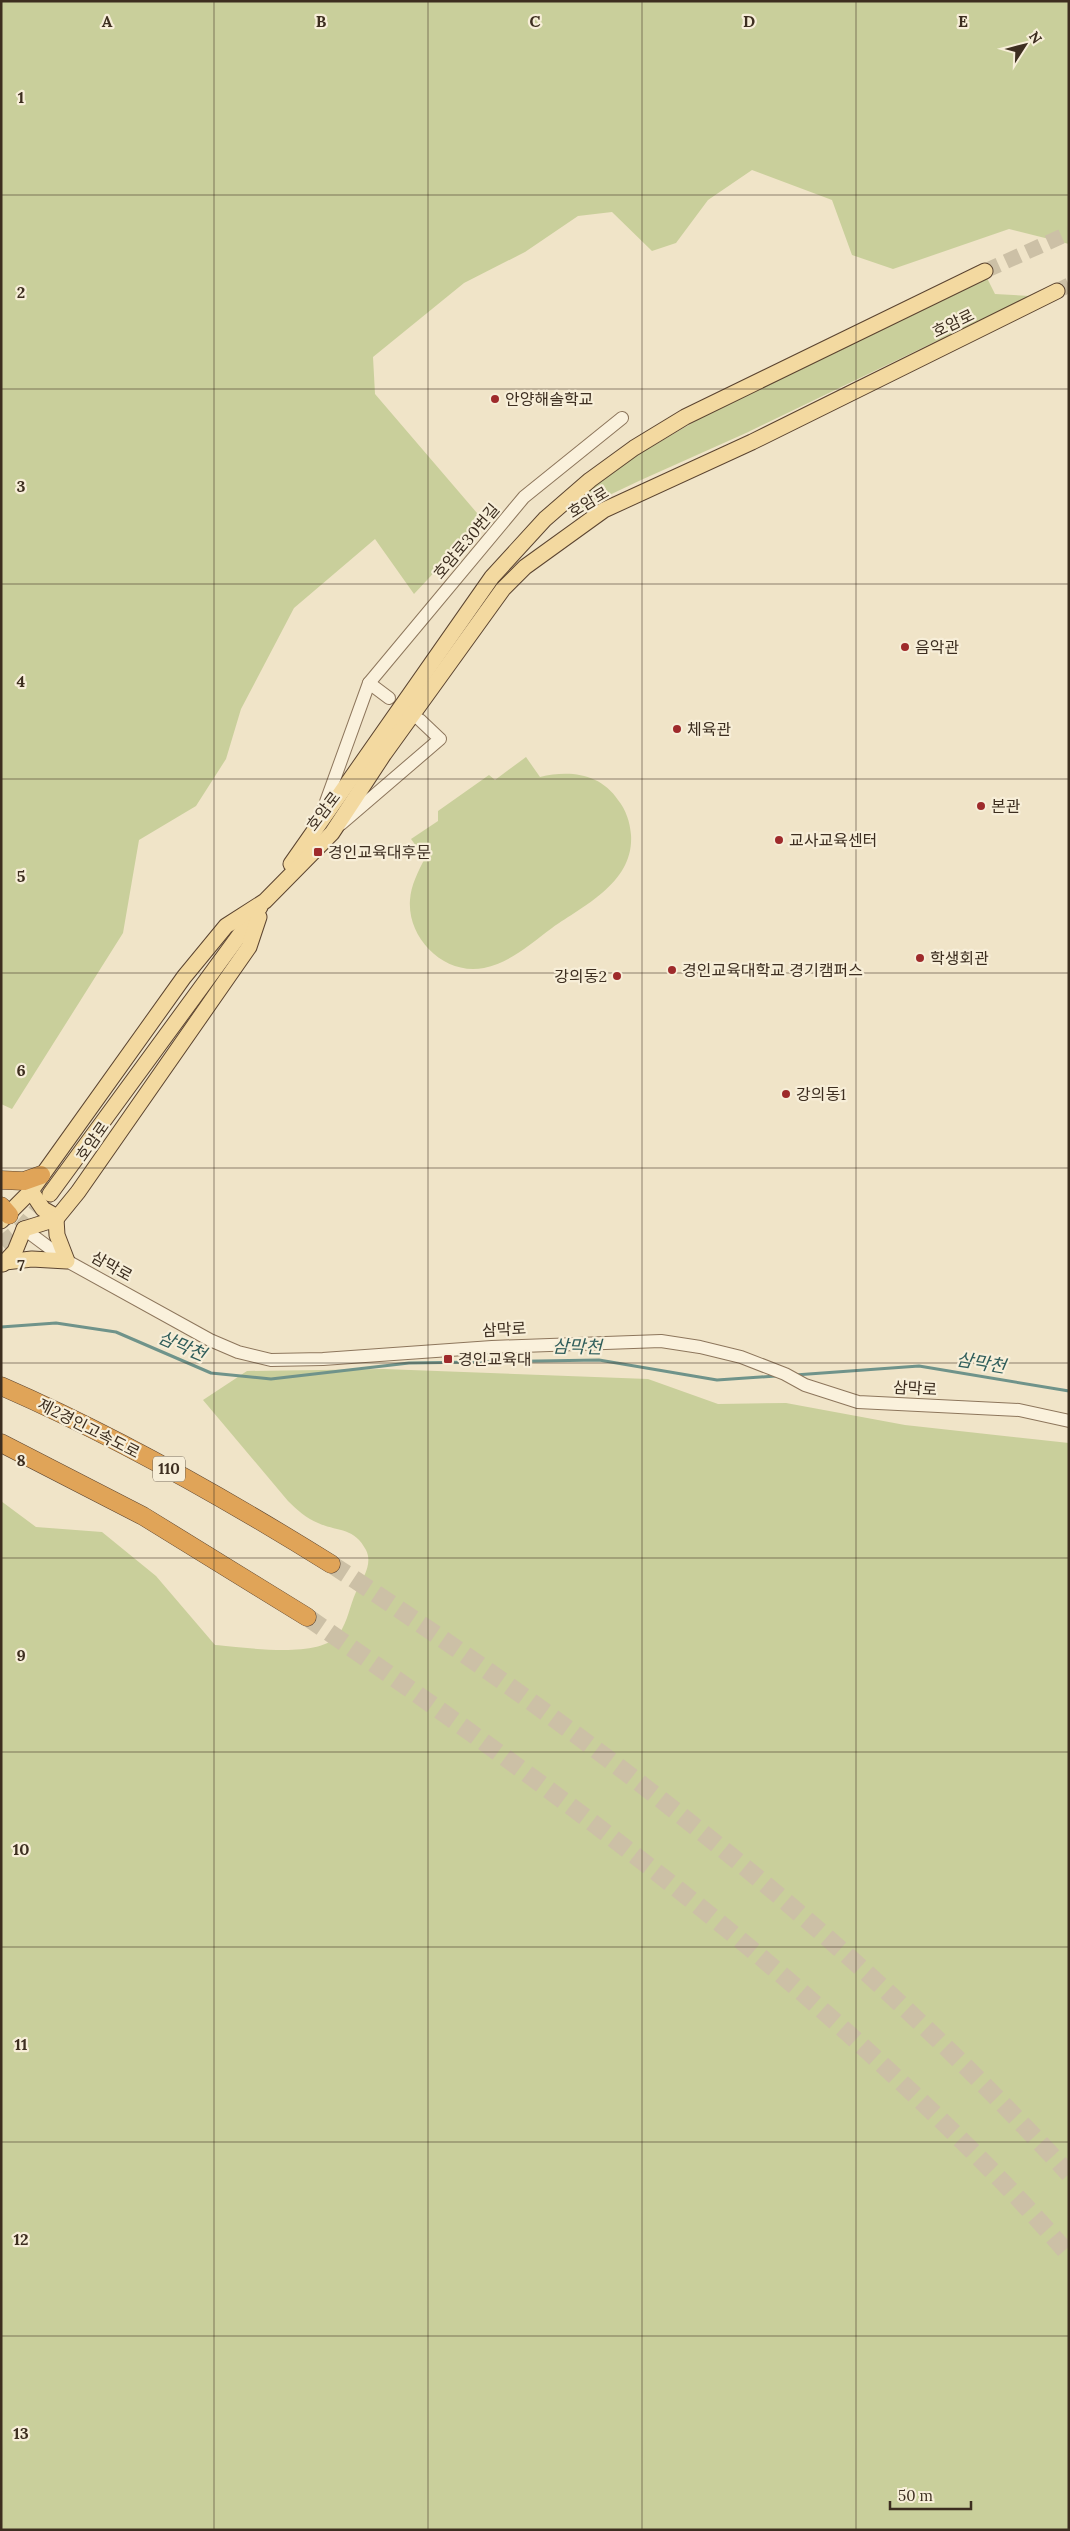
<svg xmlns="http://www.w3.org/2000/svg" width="1070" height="2531" viewBox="0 0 1070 2531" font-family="Lora,'Noto Sans KR',serif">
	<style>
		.green { fill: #c9cf9b }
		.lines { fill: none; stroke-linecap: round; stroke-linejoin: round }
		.stream { stroke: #6f938a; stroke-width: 3 }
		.major-tunnel { stroke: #ccc0a6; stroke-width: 15; stroke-dasharray: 15 8; stroke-linecap: butt }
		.highway-tunnel { stroke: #ccc0a6; stroke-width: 18; stroke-dasharray: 18 9; stroke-linecap: butt }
		.minor-casing { stroke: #8d765c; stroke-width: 14 }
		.major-casing { stroke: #5b4430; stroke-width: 17 }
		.highway-casing { stroke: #5b4430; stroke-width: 19 }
		.minor { stroke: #faf1dc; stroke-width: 12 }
		.major { stroke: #f3d9a0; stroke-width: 15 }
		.highway { stroke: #e0a458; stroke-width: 18 }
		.grid { fill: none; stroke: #3d2e20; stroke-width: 1; stroke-opacity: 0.55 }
		.poi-dot { fill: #9e2a2b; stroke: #f7eed8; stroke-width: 2 }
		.labels { text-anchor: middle; stroke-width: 4.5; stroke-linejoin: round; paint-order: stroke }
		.shield { fill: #f7eed8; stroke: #756857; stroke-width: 1 }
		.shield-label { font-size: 15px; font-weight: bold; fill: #3d2e20 }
		.street-label { font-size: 16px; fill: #3d2e20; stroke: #f7eed8 }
		.poi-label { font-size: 16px; fill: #3d2e20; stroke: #f7eed8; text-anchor: start }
		.water-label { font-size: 18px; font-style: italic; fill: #2f5d5a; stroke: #f7eed8 }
		.grid-label { font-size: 16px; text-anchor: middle; font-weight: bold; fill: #3d2e20; stroke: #f7eed8; stroke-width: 4.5; stroke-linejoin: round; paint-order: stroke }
	</style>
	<rect width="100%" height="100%" fill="#f0e4c8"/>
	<g class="green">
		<polygon points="1,1 1069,1 1069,244 1009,229 893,269 852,255 832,200 752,170 708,200 676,243 652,251 612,212 578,216 525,252 464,283 373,357 375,394 483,520 414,594 375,539 294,608 241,709 226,759 196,806 139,840 123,933 12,1109 1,1104"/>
		<polygon points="987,278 995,294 1030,296 746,433 641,480 601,499 583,511 573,514 571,509 577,499 629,460 716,409"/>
		<path d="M526,757L540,777C569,770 600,773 618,800C626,810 630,822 631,835C634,882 585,905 552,928C530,944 510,963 484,968C445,976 407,939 410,900C411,885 418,872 425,858L411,839L438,821V811L489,775L495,780Z"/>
		<path d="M384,1369L648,1379L718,1404L786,1403L905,1425L1069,1443V2530H1V1501L36,1527L102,1532L156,1576L215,1645C245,1647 320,1660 339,1634C348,1621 350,1605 356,1592C363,1578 373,1564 366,1550C354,1527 338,1532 318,1523C306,1518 297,1510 288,1501L203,1400L247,1371Z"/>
	</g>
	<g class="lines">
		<g class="stream">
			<polyline points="1,1327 56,1323 116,1332 211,1373 271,1379 409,1363 599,1360 717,1380 776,1376"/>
			<polyline points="795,1375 919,1366 1069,1391"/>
		</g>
		<g class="major-tunnel">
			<polyline points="985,271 1069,233"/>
			<polyline points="1057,291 1069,285"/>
			<polyline points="1,1244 22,1227 47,1197"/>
		</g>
		<g class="highway-tunnel">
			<path d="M331,1564C598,1739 853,1938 1069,2174"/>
			<path d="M307,1617C499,1750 689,1888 861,2045C934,2112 1005,2180 1069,2255"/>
		</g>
		<g class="minor-casing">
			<g id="minor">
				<polyline points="369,683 389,698"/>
				<polyline points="322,813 369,683 524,497 622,418"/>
				<polyline points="341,824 440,739 420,720"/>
				<polyline points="24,1229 67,1261 210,1340 238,1352 271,1360 323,1359 492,1347 661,1341 700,1347 741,1357 785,1374 805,1385 858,1402 1019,1410 1069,1421"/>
			</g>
		</g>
		<g class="major-casing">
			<g id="major">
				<polyline points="291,864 492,577 545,519 590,480 634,448 685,417 985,271"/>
				<polyline points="31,1191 43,1209 57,1217"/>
				<polyline points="50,1194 260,907"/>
				<polyline points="1,1221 31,1191 184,977 226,926 265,901 332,833 384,754 503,589 525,567 604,510 752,442 1057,291"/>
				<polyline points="24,1229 56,1219 78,1192 249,947 259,917"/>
				<polyline points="5,1262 32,1259 67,1261 57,1235 56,1219"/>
				<polyline points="3,1264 15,1251 24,1229"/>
			</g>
		</g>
		<g class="highway-casing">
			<g id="highway">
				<polyline points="1,1180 24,1181 41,1175"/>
				<polyline points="1,1206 9,1215"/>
				<path d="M1,1386C116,1436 225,1498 331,1564"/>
				<polyline points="1,1443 143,1516 307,1617"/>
			</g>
		</g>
		<use href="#minor" class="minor"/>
		<use href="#major" class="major"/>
		<use href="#highway" class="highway"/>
	</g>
	<path class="grid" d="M214,1V2530M428,1V2530M642,1V2530M856,1V2530M1,195H1069M1,389H1069M1,584H1069M1,779H1069M1,973H1069M1,1168H1069M1,1363H1069M1,1558H1069M1,1752H1069M1,1947H1069M1,2142H1069M1,2336H1069"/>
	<g class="poi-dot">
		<circle cx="495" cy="399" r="5"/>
		<circle cx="905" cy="647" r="5"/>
		<circle cx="677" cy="729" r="5"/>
		<circle cx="981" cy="806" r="5"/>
		<circle cx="779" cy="840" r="5"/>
		<rect x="313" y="847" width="10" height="10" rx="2.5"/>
		<circle cx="920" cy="958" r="5"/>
		<circle cx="672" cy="970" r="5"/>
		<circle cx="617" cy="976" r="5"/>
		<circle cx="786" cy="1094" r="5"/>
		<rect x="443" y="1354" width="10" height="10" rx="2.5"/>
	</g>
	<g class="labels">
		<rect class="shield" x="153" y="1456.5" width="32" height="25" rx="4"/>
		<g class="shield-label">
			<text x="169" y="1474">110</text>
		</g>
		<g class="street-label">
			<text transform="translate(953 323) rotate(-26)" y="6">호암로</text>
			<text transform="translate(588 502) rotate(-31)" y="6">호암로</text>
			<text transform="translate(466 541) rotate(-50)" y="6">호암로30번길</text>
			<text transform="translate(323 811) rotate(-53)" y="6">호암로</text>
			<text transform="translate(92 1141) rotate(-55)" y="6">호암로</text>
			<text transform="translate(112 1266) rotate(29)" y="6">삼막로</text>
			<text transform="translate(504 1329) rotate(-3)" y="6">삼막로</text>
			<text transform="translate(915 1388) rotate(3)" y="6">삼막로</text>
			<text transform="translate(89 1428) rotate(27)" y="6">제2경인고속도로</text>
		</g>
		<g class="poi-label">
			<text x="505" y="405">안양해솔학교</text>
			<text x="915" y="653">음악관</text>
			<text x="687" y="735">체육관</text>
			<text x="991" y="812">본관</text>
			<text x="789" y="846">교사교육센터</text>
			<text x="328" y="858">경인교육대후문</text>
			<text x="930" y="964">학생회관</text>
			<text x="682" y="976">경인교육대학교 경기캠퍼스</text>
			<text x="607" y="982" text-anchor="end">강의동2</text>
			<text x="796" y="1100">강의동1</text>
			<text x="458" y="1365">경인교육대</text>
		</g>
		<g class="water-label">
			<text transform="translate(182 1346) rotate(23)" y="6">삼막천</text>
			<text transform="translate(577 1347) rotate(1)" y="6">삼막천</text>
			<text transform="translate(981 1363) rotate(9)" y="6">삼막천</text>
		</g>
	</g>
	<g class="grid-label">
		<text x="107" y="27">A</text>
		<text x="321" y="27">B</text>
		<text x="535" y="27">C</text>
		<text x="749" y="27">D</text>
		<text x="963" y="27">E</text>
		<text x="21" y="103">1</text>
		<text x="21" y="298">2</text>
		<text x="21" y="492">3</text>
		<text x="21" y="687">4</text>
		<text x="21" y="882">5</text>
		<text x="21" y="1076">6</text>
		<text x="21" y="1271">7</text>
		<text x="21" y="1466">8</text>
		<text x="21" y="1661">9</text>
		<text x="21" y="1855">10</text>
		<text x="21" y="2050">11</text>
		<text x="21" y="2245">12</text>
		<text x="21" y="2439">13</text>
	</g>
	<rect width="1070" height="2531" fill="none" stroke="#3d2e20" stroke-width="5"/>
	<g transform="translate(1025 45) rotate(54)" stroke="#f7eed8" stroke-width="4" paint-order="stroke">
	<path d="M0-4L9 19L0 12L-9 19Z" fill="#3d2e20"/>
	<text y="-8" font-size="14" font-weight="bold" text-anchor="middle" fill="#3d2e20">N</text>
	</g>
	<path d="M890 2501v8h81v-8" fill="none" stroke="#3d2e20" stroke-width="2.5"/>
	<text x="898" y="2501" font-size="15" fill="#3d2e20" stroke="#f7eed8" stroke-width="4" paint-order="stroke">50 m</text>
</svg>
